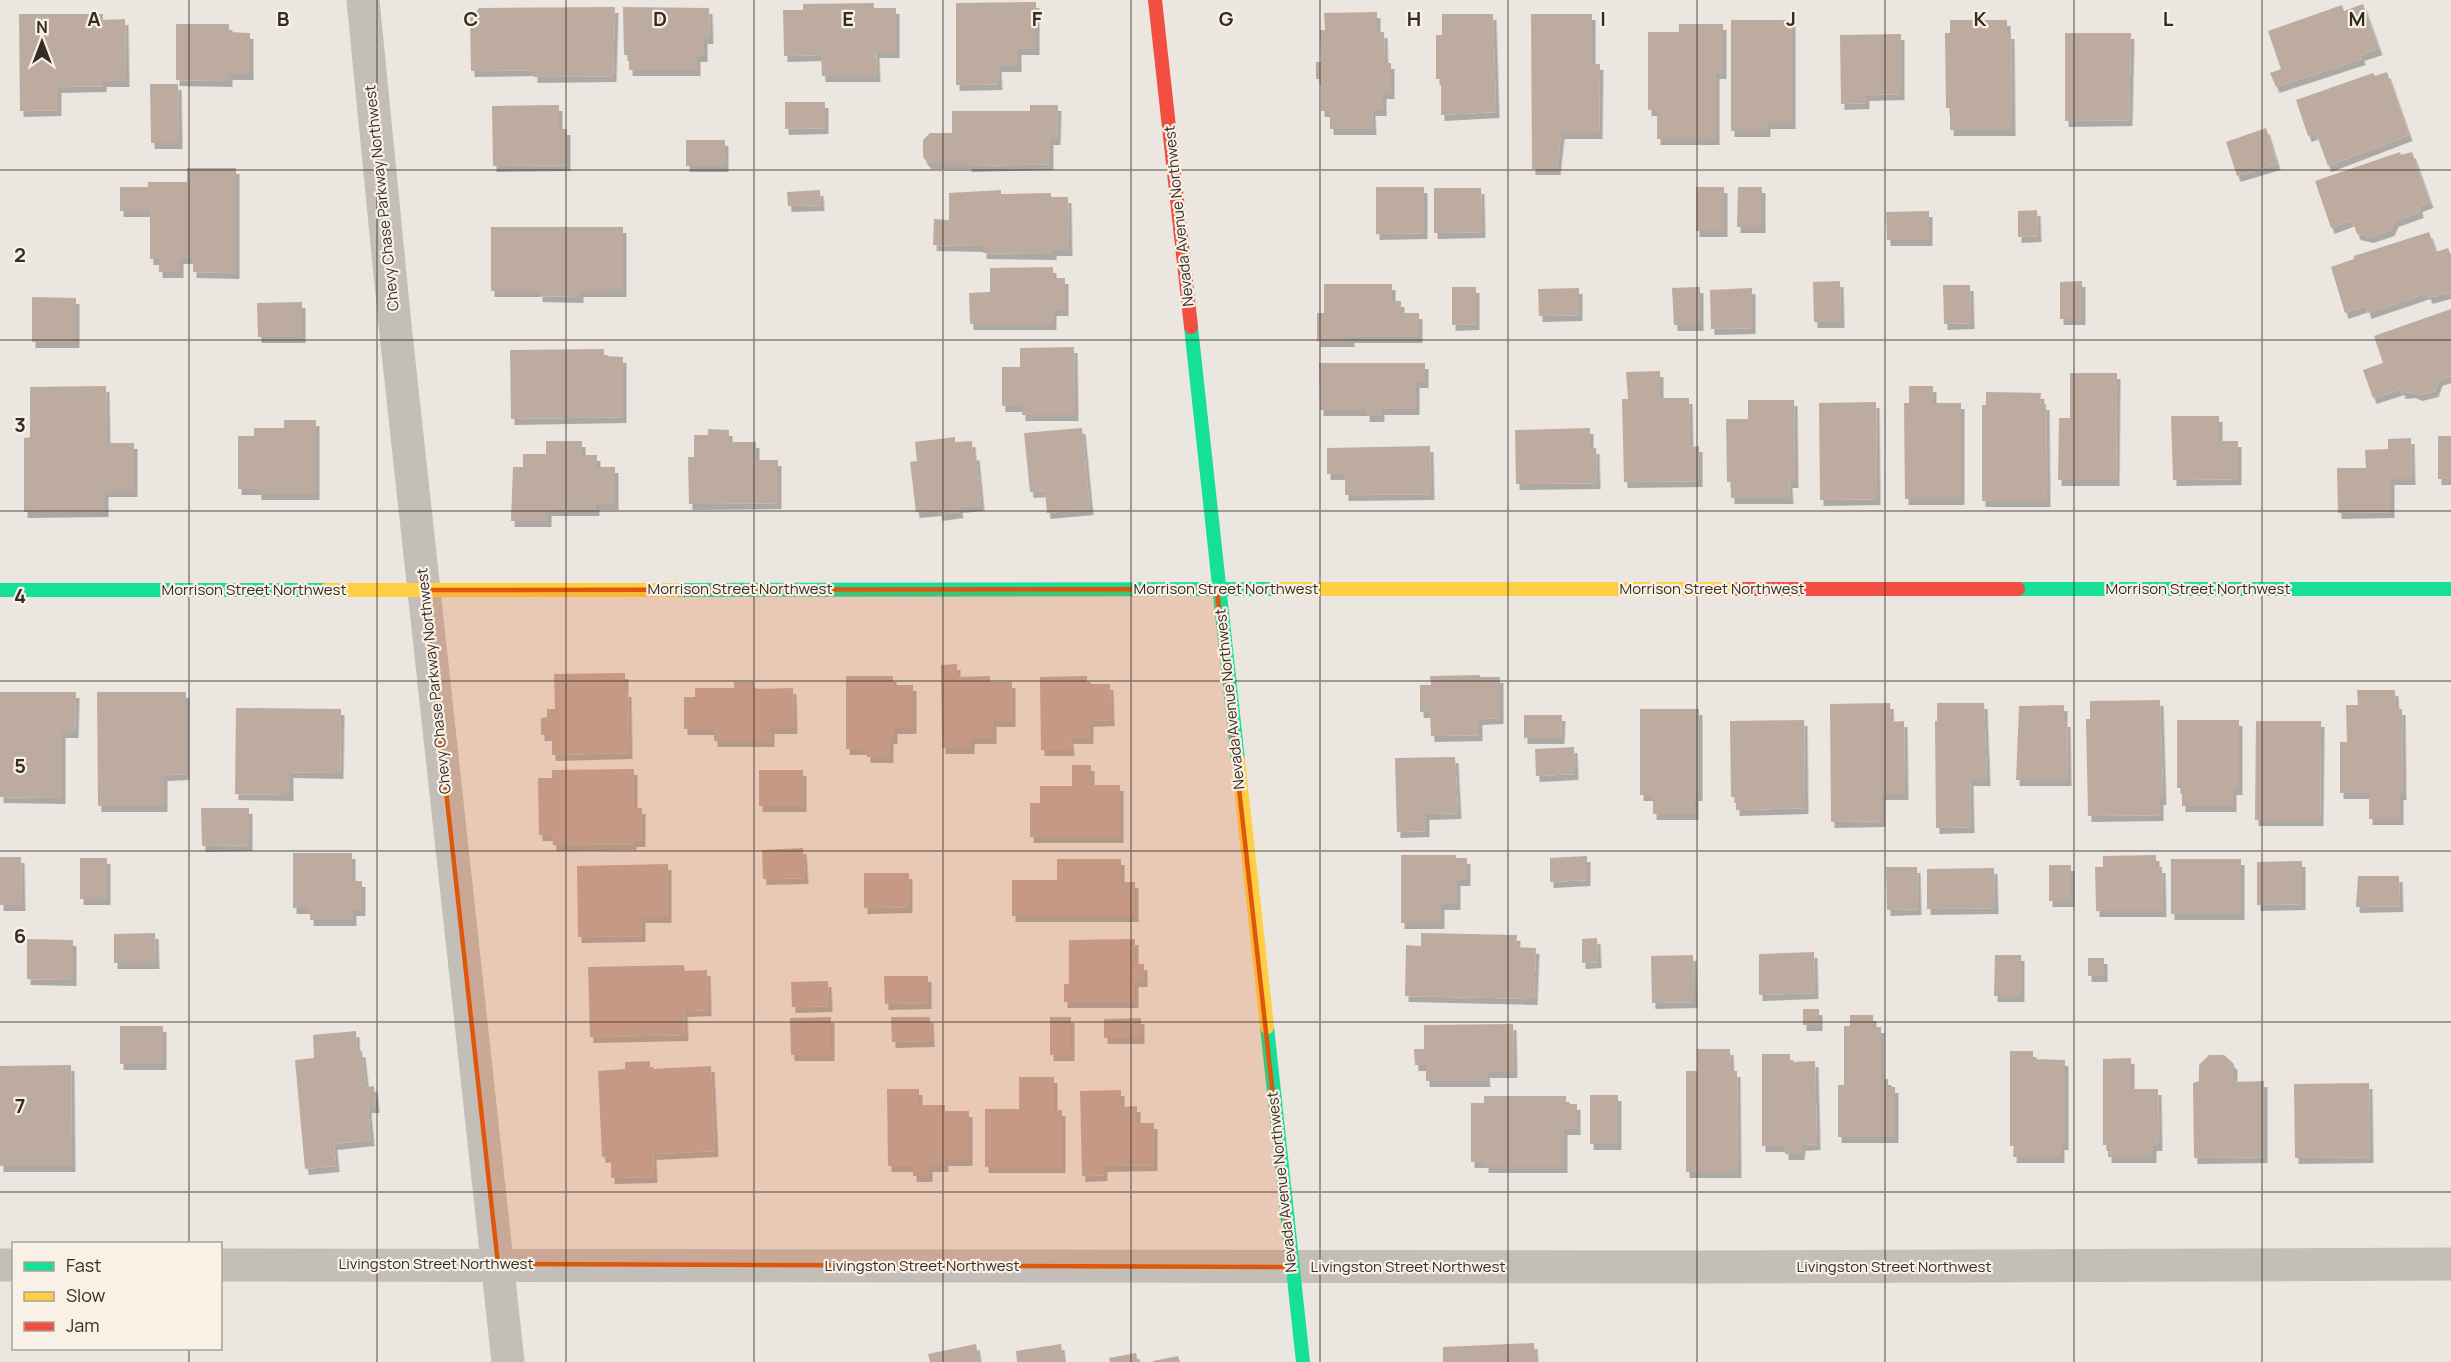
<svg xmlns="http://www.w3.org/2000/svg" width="2451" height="1362" viewBox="0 0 2451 1362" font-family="Manrope,sans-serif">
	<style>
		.building { fill: #beaba0; filter: url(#shadow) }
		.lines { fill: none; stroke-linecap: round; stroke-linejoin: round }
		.street { stroke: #c4beb8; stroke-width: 33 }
		.fast { stroke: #16e098; stroke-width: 14 }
		.slow { stroke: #ffcf43; stroke-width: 14 }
		.jam { stroke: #f24e42; stroke-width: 14 }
		.marked { fill: #df570d; fill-opacity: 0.2; stroke: #df570d; stroke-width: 4.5; stroke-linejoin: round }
		.grid { fill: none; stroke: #342c26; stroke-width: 1.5; stroke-opacity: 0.55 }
		.labels { text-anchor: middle; stroke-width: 4.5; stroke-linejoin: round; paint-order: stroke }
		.street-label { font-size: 15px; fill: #342c26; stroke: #f9f1e5 }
		.grid-label { font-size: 20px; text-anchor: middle; font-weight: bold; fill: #342c26; stroke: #f9f1e5; stroke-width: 4.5; stroke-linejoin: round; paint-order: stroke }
	</style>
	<defs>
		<filter id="shadow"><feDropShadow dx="3.5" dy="6" stdDeviation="0" flood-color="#0004"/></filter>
	</defs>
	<rect width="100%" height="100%" fill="#ebe6df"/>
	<g class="building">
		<polygon points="1036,2 1036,49 1018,49 1018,66 998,66 999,84 956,85 956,3"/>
		<polygon points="874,3 874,8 896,8 896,52 876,52 877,76 822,76 821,55 784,56 783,10 803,10 803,4"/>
		<polygon points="2363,4 2379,49 2361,55 2362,59 2276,87 2270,73 2281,69 2268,31 2342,5 2344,11"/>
		<polygon points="615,7 613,76 534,77 534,70 471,71 470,18 479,8"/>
		<polygon points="623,7 709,8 710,38 704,38 704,56 697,56 697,70 629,70 629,55 624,55"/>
		<polygon points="1377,12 1377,32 1384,32 1385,63 1391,63 1391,93 1383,93 1383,110 1372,110 1373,129 1330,129 1330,111 1321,111 1321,79 1316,79 1316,62 1321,62 1320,30 1325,30 1324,13"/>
		<polygon points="19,14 103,14 103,20 125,19 126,81 103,81 103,86 58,87 58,110 20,111"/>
		<polygon points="1442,14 1493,14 1496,112 1441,115 1441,79 1436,79 1436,35 1442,35"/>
		<polygon points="1531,14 1592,14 1592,64 1600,64 1599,133 1561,133 1557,169 1532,169"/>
		<polygon points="1731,20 1792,20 1792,123 1767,123 1767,131 1731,131"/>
		<polygon points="1950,20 2007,20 2007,33 2011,33 2012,130 1950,130 1950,108 1946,108 1945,33 1950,33"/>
		<polygon points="176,24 229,24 229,32 250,33 250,74 229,74 229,81 176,80"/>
		<polygon points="1679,24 1723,24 1723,73 1716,73 1716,139 1657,139 1657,110 1648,110 1648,32 1679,32"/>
		<polygon points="2065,33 2131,33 2129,120 2065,121"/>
		<polygon points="1901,34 1901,94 1866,95 1866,103 1841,104 1840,35"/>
		<polygon points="2387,72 2409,135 2328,166 2316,133 2308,136 2296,100 2373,73 2375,76"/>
		<polygon points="150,84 178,84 179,143 151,143"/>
		<polygon points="785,102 825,102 825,128 785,129"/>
		<polygon points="559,105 559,129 567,129 567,165 493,166 492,106"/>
		<polygon points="1030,105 1058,105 1057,139 1050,139 1050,164 968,166 968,163 928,163 923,157 923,140 930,133 952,133 952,111 1030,111"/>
		<polygon points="2266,128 2277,164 2237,176 2226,142"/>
		<rect x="686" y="140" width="39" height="26"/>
		<polygon points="2400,152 2401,155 2412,152 2430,202 2419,206 2420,212 2395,221 2391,230 2370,237 2357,234 2352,220 2331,228 2315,181"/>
		<polygon points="187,168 236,168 236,273 193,272 193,258 180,258 180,272 159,272 159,259 150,259 150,211 120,211 120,187 148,187 148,182 187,182"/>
		<polygon points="1376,187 1424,187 1424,233 1376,234"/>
		<rect x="1696" y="187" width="28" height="44"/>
		<polygon points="1738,187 1762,187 1762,227 1737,227"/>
		<polygon points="1434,188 1481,188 1482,232 1434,233"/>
		<polygon points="820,190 821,205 788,206 787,192"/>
		<polygon points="1001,190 1001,194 1051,193 1051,197 1068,197 1069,250 1053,250 1053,254 983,253 983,246 933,245 934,219 949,220 949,193"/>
		<polygon points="2037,210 2038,236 2018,237 2018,211"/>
		<polygon points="1929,211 1929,240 1887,240 1886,212"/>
		<polygon points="491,227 623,227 623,291 580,291 580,297 539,296 539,291 491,291"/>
		<polygon points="2429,232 2436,252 2448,248 2451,255 2451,292 2429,298 2427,293 2368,313 2366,306 2345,313 2331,267 2354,259 2354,256"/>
		<polygon points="1053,267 1053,278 1065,278 1065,310 1053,310 1053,324 970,324 969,293 990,292 990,268"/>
		<polygon points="1840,281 1841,322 1814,322 1813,282"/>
		<polygon points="2082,281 2082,319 2060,319 2060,282"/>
		<polygon points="1324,284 1392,284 1392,301 1401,301 1401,313 1419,313 1419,337 1351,337 1351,341 1317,341 1317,313 1324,313"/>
		<polygon points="1943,285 1970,285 1971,323 1944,324"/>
		<polygon points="1452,287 1476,287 1476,324 1452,325"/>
		<polygon points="1700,287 1700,325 1674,325 1672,288"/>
		<polygon points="1579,288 1579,315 1539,316 1538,289"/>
		<polygon points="1752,288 1752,328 1711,329 1710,290"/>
		<polygon points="32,297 76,298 76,342 32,342"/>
		<polygon points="302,302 302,337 258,337 257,303"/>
		<polygon points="2451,309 2451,376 2439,380 2435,391 2419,395 2412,392 2402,393 2401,389 2373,398 2363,370 2383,363 2374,336"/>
		<polygon points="1074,347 1075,415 1022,415 1022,406 1002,406 1002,367 1020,367 1020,348"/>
		<polygon points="604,349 604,356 623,357 623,417 511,419 510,350"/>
		<polygon points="1319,363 1425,363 1425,382 1416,382 1416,409 1381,409 1381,416 1366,416 1366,410 1320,410"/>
		<polygon points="1660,371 1660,398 1689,398 1690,447 1699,446 1699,481 1624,482 1622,399 1628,399 1626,372"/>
		<polygon points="2070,373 2117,373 2116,480 2058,480 2059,418 2070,418"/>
		<polygon points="106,386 107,443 134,443 134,491 105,491 105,511 24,512 24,438 30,437 30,387"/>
		<polygon points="1909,386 1933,386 1933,403 1961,403 1961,499 1905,499 1904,403 1909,403"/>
		<polygon points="1986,392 2041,393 2040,404 2046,404 2047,501 1982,501 1982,405 1986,405"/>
		<polygon points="1748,400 1794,400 1795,482 1789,482 1790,498 1731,498 1731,482 1727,482 1726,419 1748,419"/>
		<polygon points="1876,402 1877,499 1820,500 1819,403"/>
		<polygon points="2171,416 2219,416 2219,441 2238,441 2238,479 2173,480"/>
		<polygon points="284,420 316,420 316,494 258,494 258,489 238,489 238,436 254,436 254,428 284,428"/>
		<polygon points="1082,428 1090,509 1047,513 1045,491 1030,492 1024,433"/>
		<polygon points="1590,428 1590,448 1596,448 1597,483 1516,484 1515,430"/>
		<polygon points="708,429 729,430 729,442 756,442 756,460 778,460 778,503 689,504 688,457 694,457 694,435 708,435"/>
		<rect x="2438" y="436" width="13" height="43"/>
		<polygon points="955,437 955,442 972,441 973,455 976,454 981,505 959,507 960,512 939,515 938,510 916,512 910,462 917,461 915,442"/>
		<polygon points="2411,438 2412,479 2391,479 2391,512 2338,513 2337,468 2366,468 2365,450 2388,449 2388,439"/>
		<polygon points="546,441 582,441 582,455 597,455 597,467 615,467 615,504 596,504 596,510 548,510 548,521 511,521 513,467 523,467 523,454 546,454"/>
		<polygon points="1430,446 1431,494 1345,495 1345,474 1327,474 1327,448"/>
		<polygon points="957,664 957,677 990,676 990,682 1012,682 1012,721 993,721 993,738 971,738 971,748 942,748 941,665"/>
		<polygon points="625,673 625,691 628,691 629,753 552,755 552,735 541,735 541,718 547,717 547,709 555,709 554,674"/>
		<polygon points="1480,675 1480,677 1500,677 1500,718 1479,719 1479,735 1431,736 1430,712 1420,712 1420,685 1431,685 1430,676"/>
		<polygon points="846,676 893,676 893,685 913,685 913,728 894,728 894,738 890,738 890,757 867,757 867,749 846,749"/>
		<polygon points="1087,676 1087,684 1110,684 1111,720 1090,721 1090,738 1070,738 1071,750 1041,750 1040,677"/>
		<polygon points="734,682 754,682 754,689 793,688 794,728 771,728 771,741 714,741 714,729 684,729 684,697 695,697 695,688 734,688"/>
		<polygon points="2357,690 2395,690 2396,709 2402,709 2403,794 2400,794 2400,819 2369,819 2369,793 2340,793 2340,742 2347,742 2346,705 2358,705"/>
		<polygon points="0,692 76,692 75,732 62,732 62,798 0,797"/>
		<polygon points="97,692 186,692 186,774 164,775 164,806 98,806"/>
		<polygon points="2160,700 2163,799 2160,799 2160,815 2088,816 2086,719 2090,719 2090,701"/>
		<polygon points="1890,703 1891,722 1904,721 1905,794 1882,794 1882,821 1831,822 1830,704"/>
		<polygon points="1937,703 1984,703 1987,780 1970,780 1971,827 1936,828 1935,721 1937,721"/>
		<polygon points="2064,705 2064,721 2067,721 2068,780 2016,780 2019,706"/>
		<polygon points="236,708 341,709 340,773 290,772 290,795 235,794"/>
		<polygon points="1640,709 1699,709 1699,795 1695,795 1695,814 1653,814 1653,795 1640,795"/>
		<polygon points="1524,715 1562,715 1561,738 1524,738"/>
		<polygon points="1804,720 1805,808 1736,810 1736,797 1731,797 1730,721"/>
		<polygon points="2177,720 2239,720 2239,789 2233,789 2233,806 2182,806 2182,788 2177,788"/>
		<polygon points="2256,721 2321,721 2320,820 2255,820"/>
		<polygon points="1574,747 1575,774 1536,776 1535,749"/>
		<polygon points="1455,757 1458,813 1426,814 1426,831 1397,832 1395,758"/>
		<polygon points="1072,765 1091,765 1091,785 1120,785 1120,837 1030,837 1030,803 1040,803 1040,786 1072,786"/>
		<polygon points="634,769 634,808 642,808 642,841 633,841 633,844 553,845 552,835 539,835 538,778 552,778 552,770"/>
		<rect x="759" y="770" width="44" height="36"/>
		<polygon points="201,808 249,808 249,845 202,846"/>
		<polygon points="803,848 805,878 763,879 762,850"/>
		<polygon points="293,853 352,853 352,881 362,881 362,910 353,910 353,920 310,920 310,908 293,908"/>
		<polygon points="1401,855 1456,855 1456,858 1467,858 1467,880 1457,880 1457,904 1441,904 1441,923 1401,923"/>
		<polygon points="2156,855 2156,867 2162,867 2163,911 2096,911 2095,867 2103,867 2103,856"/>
		<polygon points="1587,856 1587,880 1550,882 1550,858"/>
		<polygon points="0,857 21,857 22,905 0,905"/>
		<rect x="80" y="858" width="27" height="41"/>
		<polygon points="1057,859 1121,859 1121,882 1135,882 1135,916 1012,916 1012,880 1057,880"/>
		<rect x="2171" y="859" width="70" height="55"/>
		<polygon points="2302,861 2302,904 2257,905 2257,862"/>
		<polygon points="668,864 668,917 642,917 642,936 578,937 577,866"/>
		<rect x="2049" y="865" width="22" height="36"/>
		<polygon points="1886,867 1917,867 1918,909 1887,910"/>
		<polygon points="1994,868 1995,908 1927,909 1927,869"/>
		<polygon points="864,873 909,873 909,907 864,908"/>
		<polygon points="2358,876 2399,876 2400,906 2356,907"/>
		<polygon points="155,933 156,963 114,963 114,934"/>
		<polygon points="1421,933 1517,935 1516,947 1536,948 1534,999 1405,996 1406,945 1421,946"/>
		<polygon points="1597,938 1598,962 1582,963 1582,939"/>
		<polygon points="27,939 73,940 73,980 27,979"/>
		<polygon points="1135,939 1135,964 1144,964 1144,981 1135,981 1135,1002 1064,1002 1064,984 1069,984 1069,940"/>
		<polygon points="1814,952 1815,993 1759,995 1759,954"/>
		<polygon points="1693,955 1694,1002 1652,1003 1651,956"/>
		<polygon points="1995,955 2021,955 2021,996 1994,996"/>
		<rect x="2088" y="958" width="16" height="18"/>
		<polygon points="684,965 685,971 707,970 708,1010 684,1011 685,1035 590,1037 588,967"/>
		<polygon points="884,976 928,976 928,1003 885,1004"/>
		<polygon points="828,981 829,1006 792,1007 791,982"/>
		<rect x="1803" y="1009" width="16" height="16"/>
		<polygon points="1850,1015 1873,1015 1873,1027 1881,1027 1881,1079 1888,1079 1888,1087 1895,1087 1895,1137 1838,1137 1838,1085 1844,1085 1844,1026 1850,1026"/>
		<polygon points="831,1017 831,1055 791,1055 790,1018"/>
		<polygon points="891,1017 930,1017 931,1041 892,1042"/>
		<rect x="1050" y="1017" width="21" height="38"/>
		<polygon points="1141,1018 1141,1038 1104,1038 1104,1019"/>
		<polygon points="1513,1024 1514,1072 1486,1072 1487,1081 1426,1081 1426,1065 1415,1065 1414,1049 1424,1049 1424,1025"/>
		<rect x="120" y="1026" width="43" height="38"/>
		<polygon points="356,1031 357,1052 362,1051 366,1087 374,1086 376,1107 368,1107 371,1140 334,1144 336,1166 305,1169 295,1060 314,1058 313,1035"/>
		<polygon points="1697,1049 1730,1049 1731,1071 1737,1071 1738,1172 1686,1172 1686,1071 1697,1071"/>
		<polygon points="2010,1051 2033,1051 2033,1059 2065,1060 2065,1144 2061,1144 2061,1157 2013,1157 2014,1146 2010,1146"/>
		<polygon points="1762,1054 1790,1054 1790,1062 1815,1061 1817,1144 1802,1145 1801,1154 1785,1154 1785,1146 1762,1146"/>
		<polygon points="2209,1055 2224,1055 2234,1064 2234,1082 2264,1081 2264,1157 2194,1158 2193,1083 2199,1081 2199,1065"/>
		<polygon points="2131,1058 2131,1089 2158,1089 2159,1145 2153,1145 2153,1157 2108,1157 2108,1145 2103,1145 2103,1059"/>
		<polygon points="650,1061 650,1069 711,1066 715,1151 653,1154 654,1177 611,1178 611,1156 602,1157 598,1071 625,1069 625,1062"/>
		<polygon points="71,1065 72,1166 0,1166 0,1066"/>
		<polygon points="1019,1077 1054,1077 1054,1110 1062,1110 1062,1167 985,1167 985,1109 1019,1109"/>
		<polygon points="2369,1083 2370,1157 2295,1158 2294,1084"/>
		<polygon points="887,1089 919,1089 919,1105 945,1105 945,1111 969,1111 969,1160 945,1160 945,1166 929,1166 929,1176 913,1176 913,1166 888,1166"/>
		<polygon points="1121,1090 1121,1107 1137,1106 1137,1123 1154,1123 1154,1165 1104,1166 1104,1175 1082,1176 1080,1091"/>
		<rect x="1590" y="1095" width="28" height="49"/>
		<polygon points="1484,1096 1566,1096 1566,1104 1577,1104 1577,1129 1564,1129 1564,1167 1485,1167 1485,1162 1471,1162 1471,1103 1484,1103"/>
		<polygon points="1534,1343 1535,1362 1443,1362 1443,1347"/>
		<polygon points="976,1344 979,1362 930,1362 928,1354"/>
		<polygon points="1061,1344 1063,1362 1017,1362 1016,1351"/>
		<polygon points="1136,1353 1138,1362 1110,1362 1109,1358"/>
		<polygon points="1178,1356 1180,1362 1153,1362 1153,1361"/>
	</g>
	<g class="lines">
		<g class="street">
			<polyline points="363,0 395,325 508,1362"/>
			<polyline points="0,1265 14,1265"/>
			<polyline points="220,1265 1703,1267 2451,1264"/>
		</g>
		<g class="fast">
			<polyline points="1191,327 1238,760"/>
			<polyline points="2018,589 2451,589"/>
			<polyline points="0,590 326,590"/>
			<polyline points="676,590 1282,589"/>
			<polyline points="1267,1027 1303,1362"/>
		</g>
		<g class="slow">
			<polyline points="1282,589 1738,589"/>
			<polyline points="326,590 676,590"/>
			<polyline points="1238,760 1267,1027"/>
		</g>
		<g class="jam">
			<polyline points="1155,0 1191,327"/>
			<polyline points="1738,589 2018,589"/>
		</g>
	</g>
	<path class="marked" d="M1217,589L1292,1267L498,1264L424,590Z"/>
	<path class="grid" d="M189,0V1244M377,0V1362M566,0V1362M754,0V1362M943,0V1362M1131,0V1362M1320,0V1362M1508,0V1362M1697,0V1362M1885,0V1362M2074,0V1362M2262,0V1362M0,170H2451M0,340H2451M0,511H2451M0,681H2451M0,851H2451M0,1022H2451M0,1192H2451M189,1348V1362"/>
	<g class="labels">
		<g class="street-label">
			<text transform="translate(382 198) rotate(-96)" y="5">Chevy Chase Parkway Northwest</text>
			<text transform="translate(1179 216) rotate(-96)" y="5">Nevada Avenue Northwest</text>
			<text x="740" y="594">Morrison Street Northwest</text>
			<text x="1226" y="594">Morrison Street Northwest</text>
			<text x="1712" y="594">Morrison Street Northwest</text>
			<text x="2198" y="594">Morrison Street Northwest</text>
			<text x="254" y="595">Morrison Street Northwest</text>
			<text transform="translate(434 681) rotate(-96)" y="5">Chevy Chase Parkway Northwest</text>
			<text transform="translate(1230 699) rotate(-96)" y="5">Nevada Avenue Northwest</text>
			<text transform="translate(1282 1182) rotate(-96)" y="5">Nevada Avenue Northwest</text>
			<text x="436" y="1269">Livingston Street Northwest</text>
			<text x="922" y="1271">Livingston Street Northwest</text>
			<text x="1408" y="1272">Livingston Street Northwest</text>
			<text x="1894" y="1272">Livingston Street Northwest</text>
		</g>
	</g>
	<g class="grid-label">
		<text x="94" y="26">A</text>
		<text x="283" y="26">B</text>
		<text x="471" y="26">C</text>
		<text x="660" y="26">D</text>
		<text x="848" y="26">E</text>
		<text x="1037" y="26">F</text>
		<text x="1226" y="26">G</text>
		<text x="1414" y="26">H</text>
		<text x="1603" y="26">I</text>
		<text x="1791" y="26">J</text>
		<text x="1980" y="26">K</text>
		<text x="2168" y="26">L</text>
		<text x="2357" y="26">M</text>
		<text x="20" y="262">2</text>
		<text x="20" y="432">3</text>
		<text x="20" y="603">4</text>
		<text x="20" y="773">5</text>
		<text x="20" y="943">6</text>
		<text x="20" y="1113">7</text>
	</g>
	<rect x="12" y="1242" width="210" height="108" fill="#f9f1e5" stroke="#aaa299" stroke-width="1.5"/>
	<rect x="24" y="1262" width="30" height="9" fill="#16e098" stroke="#aaa299" stroke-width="1.5"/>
	<text x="66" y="1272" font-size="18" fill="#342c26">Fast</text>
	<rect x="24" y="1292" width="30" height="9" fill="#ffcf43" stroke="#aaa299" stroke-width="1.5"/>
	<text x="66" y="1302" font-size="18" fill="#342c26">Slow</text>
	<rect x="24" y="1322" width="30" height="9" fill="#f24e42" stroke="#aaa299" stroke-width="1.5"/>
	<text x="66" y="1332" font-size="18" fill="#342c26">Jam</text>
	<g transform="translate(42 42)" stroke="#f9f1e5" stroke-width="4.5" paint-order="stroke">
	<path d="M0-4.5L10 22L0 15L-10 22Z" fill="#342c26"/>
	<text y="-9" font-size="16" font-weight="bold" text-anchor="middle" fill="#342c26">N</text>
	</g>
</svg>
